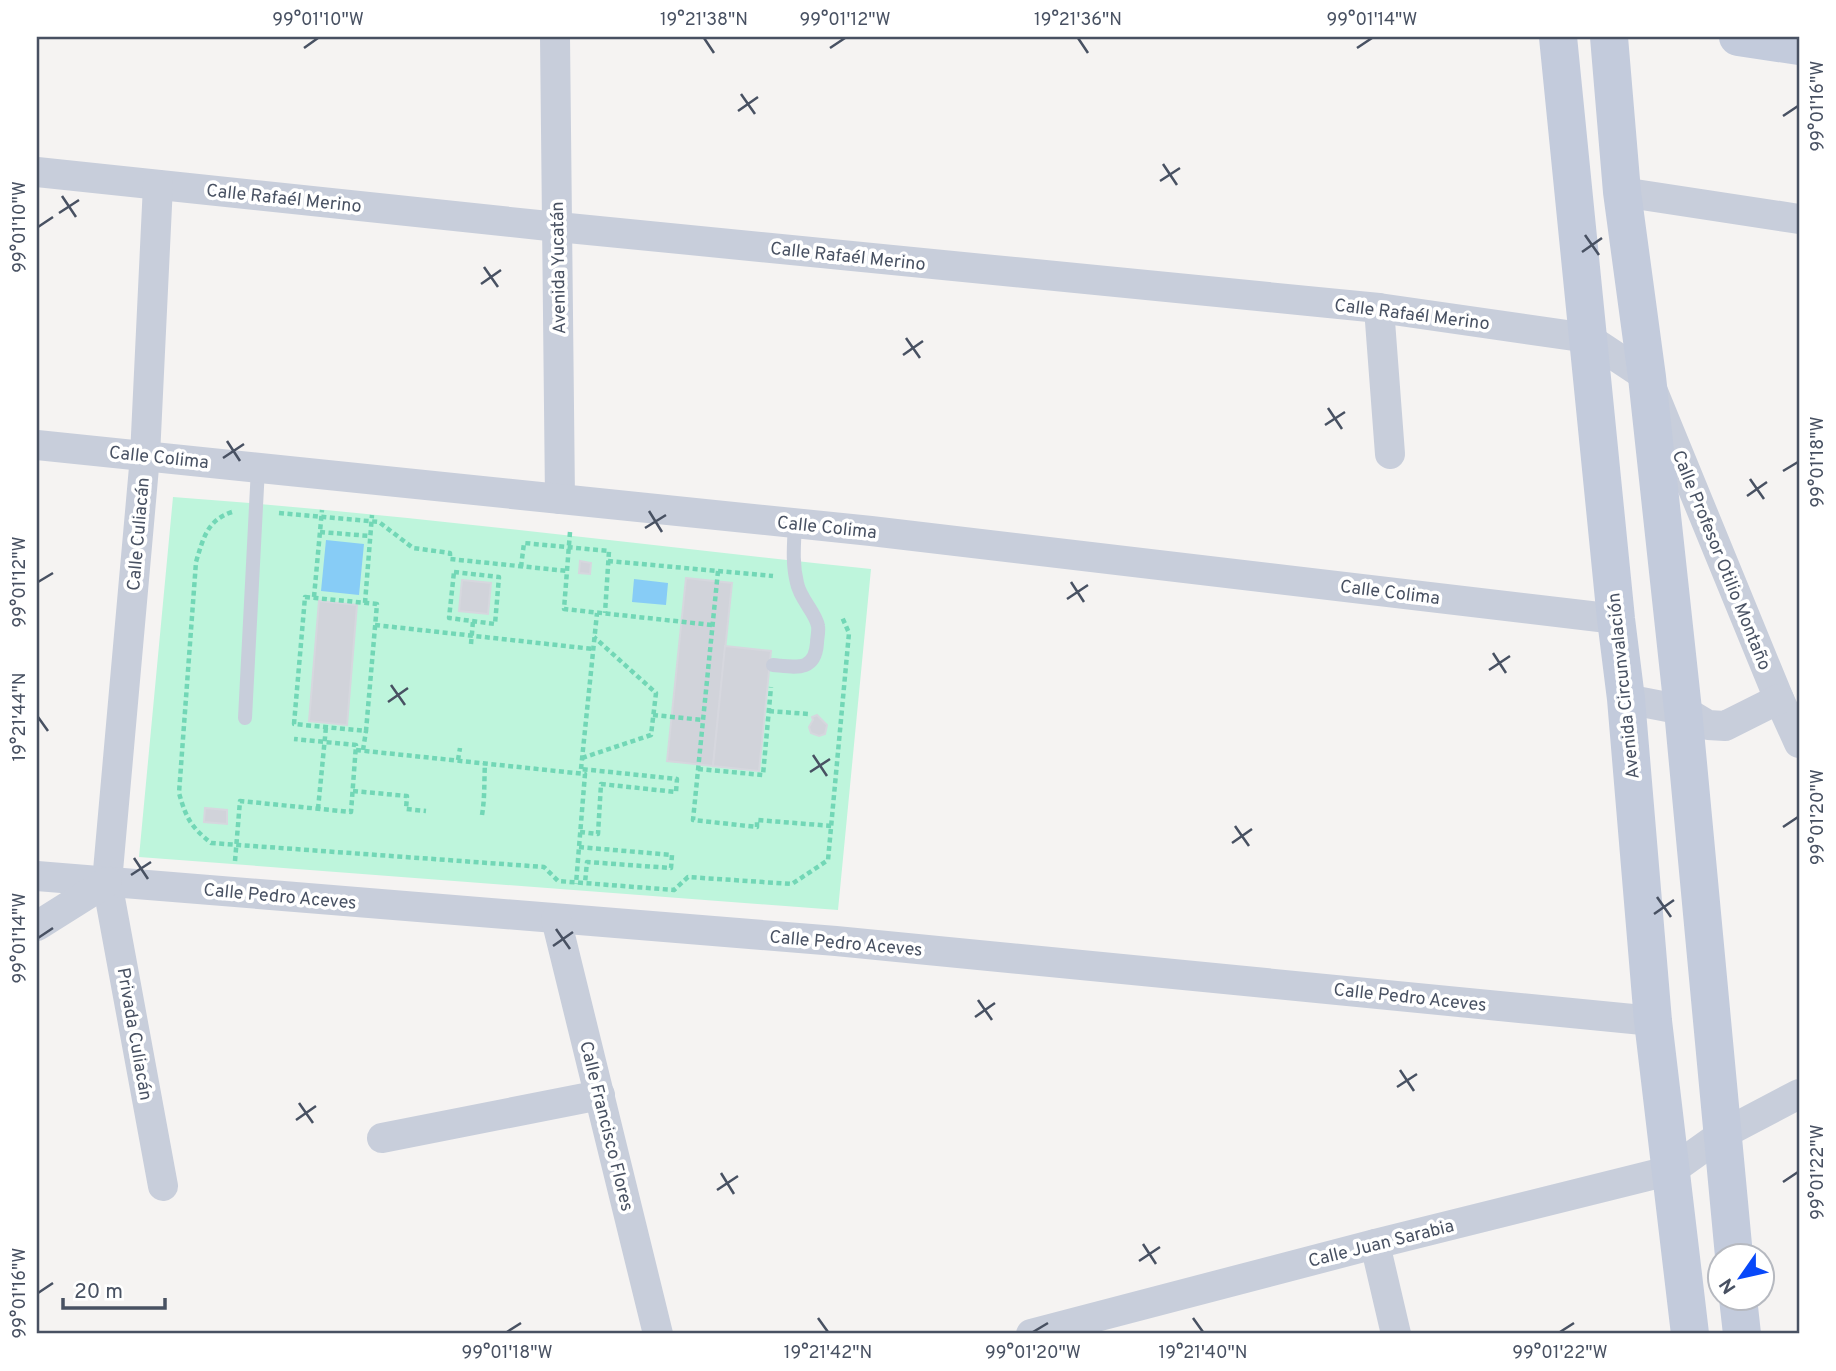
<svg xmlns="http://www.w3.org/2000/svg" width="1836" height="1371" viewBox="0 0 1836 1371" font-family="Overpass,sans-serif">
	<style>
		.green { fill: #bef5dc }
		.water { fill: #87ccf6 }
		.building { fill: #d1d3da; stroke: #d6d7de; stroke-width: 2 }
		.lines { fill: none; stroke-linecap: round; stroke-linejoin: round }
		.path { stroke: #72d7b6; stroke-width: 4.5; stroke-dasharray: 5 3.5; stroke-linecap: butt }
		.lane { stroke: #c8cedb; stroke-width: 14 }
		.street { stroke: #c8cedb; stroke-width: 30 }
		.secondary { stroke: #c3cbdc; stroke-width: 38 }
		.ticks { fill: none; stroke: #485162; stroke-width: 2.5 }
		.labels { text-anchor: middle; stroke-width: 7; stroke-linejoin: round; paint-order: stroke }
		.street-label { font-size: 18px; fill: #485162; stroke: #fff }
		.neatline { fill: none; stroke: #485162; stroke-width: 2.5 }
		.ticks-label { font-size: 18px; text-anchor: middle; fill: #485162 }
	</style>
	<rect width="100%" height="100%" fill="#f5f3f2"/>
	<path class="green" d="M173,497C406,514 638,545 871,569L838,910L139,857Z"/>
	<g class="water">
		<polygon points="326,540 364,544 359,595 321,591"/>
		<polygon points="634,579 668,583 666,605 632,602"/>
	</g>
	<g class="building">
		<polygon points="580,561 591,563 590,574 579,573"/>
		<polygon points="686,578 732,583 713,766 667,761"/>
		<polygon points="462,580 491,583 488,614 459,611"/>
		<polygon points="319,601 357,605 347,725 309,721"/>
		<polygon points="725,646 771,651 759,771 713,766"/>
		<polygon points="817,715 827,725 825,734 819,736 811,733 809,727 813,720 812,717"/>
		<polygon points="205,808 227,810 227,824 204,822"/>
	</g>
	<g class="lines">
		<g class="path">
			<path d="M232,512C207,520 203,539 196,562L179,793C186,818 191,827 211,843L544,867L558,881L674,890L688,877L792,884L828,860L849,633L842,617"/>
			<polyline points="279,513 379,522 413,548 450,553 450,559 567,571"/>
			<polyline points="320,532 370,536"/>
			<polyline points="570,532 564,609 712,625"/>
			<polyline points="608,561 773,576"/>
			<polyline points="521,567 524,543 609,551 605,613"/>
			<polyline points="718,571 693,820 757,827 757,820 832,826"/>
			<polygon points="454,572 499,577 495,624 449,618"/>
			<polygon points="305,597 377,604 366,731 294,724"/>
			<polyline points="314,597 322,510"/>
			<polyline points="365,603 372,515"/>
			<polyline points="375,625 593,649"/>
			<polyline points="471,644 473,621"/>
			<polyline points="769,711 808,714"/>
			<polyline points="653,715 703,720"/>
			<polyline points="356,750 585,774 576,884"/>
			<polyline points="363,750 366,731"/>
			<polyline points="582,758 651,735 656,693 594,637"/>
			<polyline points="458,760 460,748"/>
			<polyline points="581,769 597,613"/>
			<polyline points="698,769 763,775 771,687"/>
			<polyline points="353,791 407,796 406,809 426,811"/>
			<polyline points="318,809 326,727"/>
			<path d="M482,815C485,797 484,781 485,763"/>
			<polyline points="580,832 598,834 601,784 676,792 677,779 581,769"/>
			<polyline points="579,847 672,855 671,868 587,862 585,883"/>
			<polyline points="235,861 240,801 351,812 356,745 294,739"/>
		</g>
		<g class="lane">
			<path d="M773,665C796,667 815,672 817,643C817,638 819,631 818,626C816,613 800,599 797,583C792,563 794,544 795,524"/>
			<polyline points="245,718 258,468"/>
		</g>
		<g class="street">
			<polyline points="555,37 560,499"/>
			<polyline points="37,172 558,227 1379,308 1588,338 1647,377 1779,699 1799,743"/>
			<polyline points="158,185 145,456 107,882 163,1186"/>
			<polyline points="1622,192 1799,219"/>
			<polyline points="1379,308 1390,454"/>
			<polyline points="37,445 871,531 1616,619"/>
			<polyline points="1626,699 1683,710 1708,725 1725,726 1779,699"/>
			<polyline points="37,876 836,941 1653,1021"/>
			<polyline points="556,919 658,1334"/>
			<polyline points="37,926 107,882"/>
			<polyline points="382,1138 600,1095"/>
			<polyline points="1375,1244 1396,1334"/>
			<polyline points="1031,1334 1375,1244 1672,1170 1721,1135 1799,1094"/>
		</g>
		<g class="secondary">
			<polyline points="1558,37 1616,619 1626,699 1653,1021 1690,1334"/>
			<polyline points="1609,37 1622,192 1647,377 1683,710 1734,1256"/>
			<polyline points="1738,37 1799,46"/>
			<polyline points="1738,1298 1742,1334"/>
		</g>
	</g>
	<path class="ticks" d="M704,38L714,53M1078,38L1088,53M304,48L318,38M830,48L845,38M1357,48L1372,38M741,94L755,114M738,111L758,97M1783,116L1798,106M1163,164L1177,185M1160,181L1180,168M62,196L76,217M59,213L79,200M38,227L53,217M1585,235L1599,255M1582,252L1602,238M484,267L498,287M481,284L501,270M906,338L920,358M903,355L923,341M1328,408L1342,429M1325,425L1345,412M227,441L240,461M223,458L244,444M1783,471L1798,462M1750,479L1764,499M1747,496L1767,482M649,511L662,532M645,528L666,515M38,582L53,573M1071,582L1084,602M1067,599L1088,585M1493,653L1506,673M1489,670L1510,656M391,685L405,705M388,702L408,688M38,717L48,731M813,755L827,776M810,772L830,759M1235,826L1249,846M1783,827L1798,817M1232,843L1252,829M134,858L148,879M131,875L151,862M1657,897L1671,917M1654,914L1674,900M556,929L570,949M38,938L53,928M553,946L573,932M978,1000L992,1020M975,1017L995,1003M1400,1070L1414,1091M1397,1087L1417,1074M299,1103L313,1123M296,1120L316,1106M721,1173L734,1194M1783,1182L1798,1172M717,1190L738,1176M1143,1244L1156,1264M1139,1261L1160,1247M38,1293L53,1283M818,1318L828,1332M1193,1318L1203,1332M507,1332L521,1323M1033,1332L1048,1323M1560,1332L1574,1323"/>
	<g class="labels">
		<g class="street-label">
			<text transform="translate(284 198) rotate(6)" y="6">Calle Rafaél Merino</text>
			<text transform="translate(848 256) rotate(6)" y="6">Calle Rafaél Merino</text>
			<text transform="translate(558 268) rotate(-91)" y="6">Avenida Yucatán</text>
			<text transform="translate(1412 314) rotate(7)" y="6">Calle Rafaél Merino</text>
			<text transform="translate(159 457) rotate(6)" y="6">Calle Colima</text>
			<text transform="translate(827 527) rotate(6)" y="6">Calle Colima</text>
			<text transform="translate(138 534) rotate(-85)" y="6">Calle Culiacán</text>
			<text transform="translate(1722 560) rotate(68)" y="6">Calle Profesor Otilio Montaño</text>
			<text transform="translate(1390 592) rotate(7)" y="6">Calle Colima</text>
			<text transform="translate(1623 686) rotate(-96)" y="6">Avenida Circunvalación</text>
			<text transform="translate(280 896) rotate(5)" y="6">Calle Pedro Aceves</text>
			<text transform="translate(846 943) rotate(5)" y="6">Calle Pedro Aceves</text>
			<text transform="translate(1410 997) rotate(6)" y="6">Calle Pedro Aceves</text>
			<text transform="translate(135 1034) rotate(80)" y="6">Privada Culiacán</text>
			<text transform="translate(607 1126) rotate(76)" y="6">Calle Francisco Flores</text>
			<text transform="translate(1381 1243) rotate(-14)" y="6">Calle Juan Sarabia</text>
		</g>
	</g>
	<rect width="1836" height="1371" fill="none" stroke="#ffffff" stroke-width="77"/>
	<g transform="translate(1741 1277) rotate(236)"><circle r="33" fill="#ffffff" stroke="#b6b9c0" stroke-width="2"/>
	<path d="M0-5L12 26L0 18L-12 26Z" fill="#0848f9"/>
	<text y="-10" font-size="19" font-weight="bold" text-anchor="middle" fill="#485162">N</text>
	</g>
	<path d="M63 1298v10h102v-10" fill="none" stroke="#485162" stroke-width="3.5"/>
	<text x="74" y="1298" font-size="21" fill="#485162" stroke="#ffffff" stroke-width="5" paint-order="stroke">20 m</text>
	<rect x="38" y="38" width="1760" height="1294" class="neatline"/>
	<g class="ticks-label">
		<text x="318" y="25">99°01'10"W</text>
		<text x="704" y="25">19°21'38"N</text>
		<text x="845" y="25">99°01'12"W</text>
		<text x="1078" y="25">19°21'36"N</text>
		<text x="1372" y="25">99°01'14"W</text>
		<text transform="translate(1817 106) rotate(-90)" y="6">99°01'16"W</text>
		<text transform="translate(19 227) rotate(-90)" y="6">99°01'10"W</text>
		<text transform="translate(1817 462) rotate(-90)" y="6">99°01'18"W</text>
		<text transform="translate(19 582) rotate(-90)" y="6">99°01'12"W</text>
		<text transform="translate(19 717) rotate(-90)" y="6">19°21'44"N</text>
		<text transform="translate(1817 817) rotate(-90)" y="6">99°01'20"W</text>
		<text transform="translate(19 938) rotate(-90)" y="6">99°01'14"W</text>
		<text transform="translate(1817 1172) rotate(-90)" y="6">99°01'22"W</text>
		<text transform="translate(19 1293) rotate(-90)" y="6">99°01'16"W</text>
		<text x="507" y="1358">99°01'18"W</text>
		<text x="828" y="1358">19°21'42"N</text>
		<text x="1033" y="1358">99°01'20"W</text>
		<text x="1203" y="1358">19°21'40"N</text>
		<text x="1560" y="1358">99°01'22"W</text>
	</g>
</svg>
